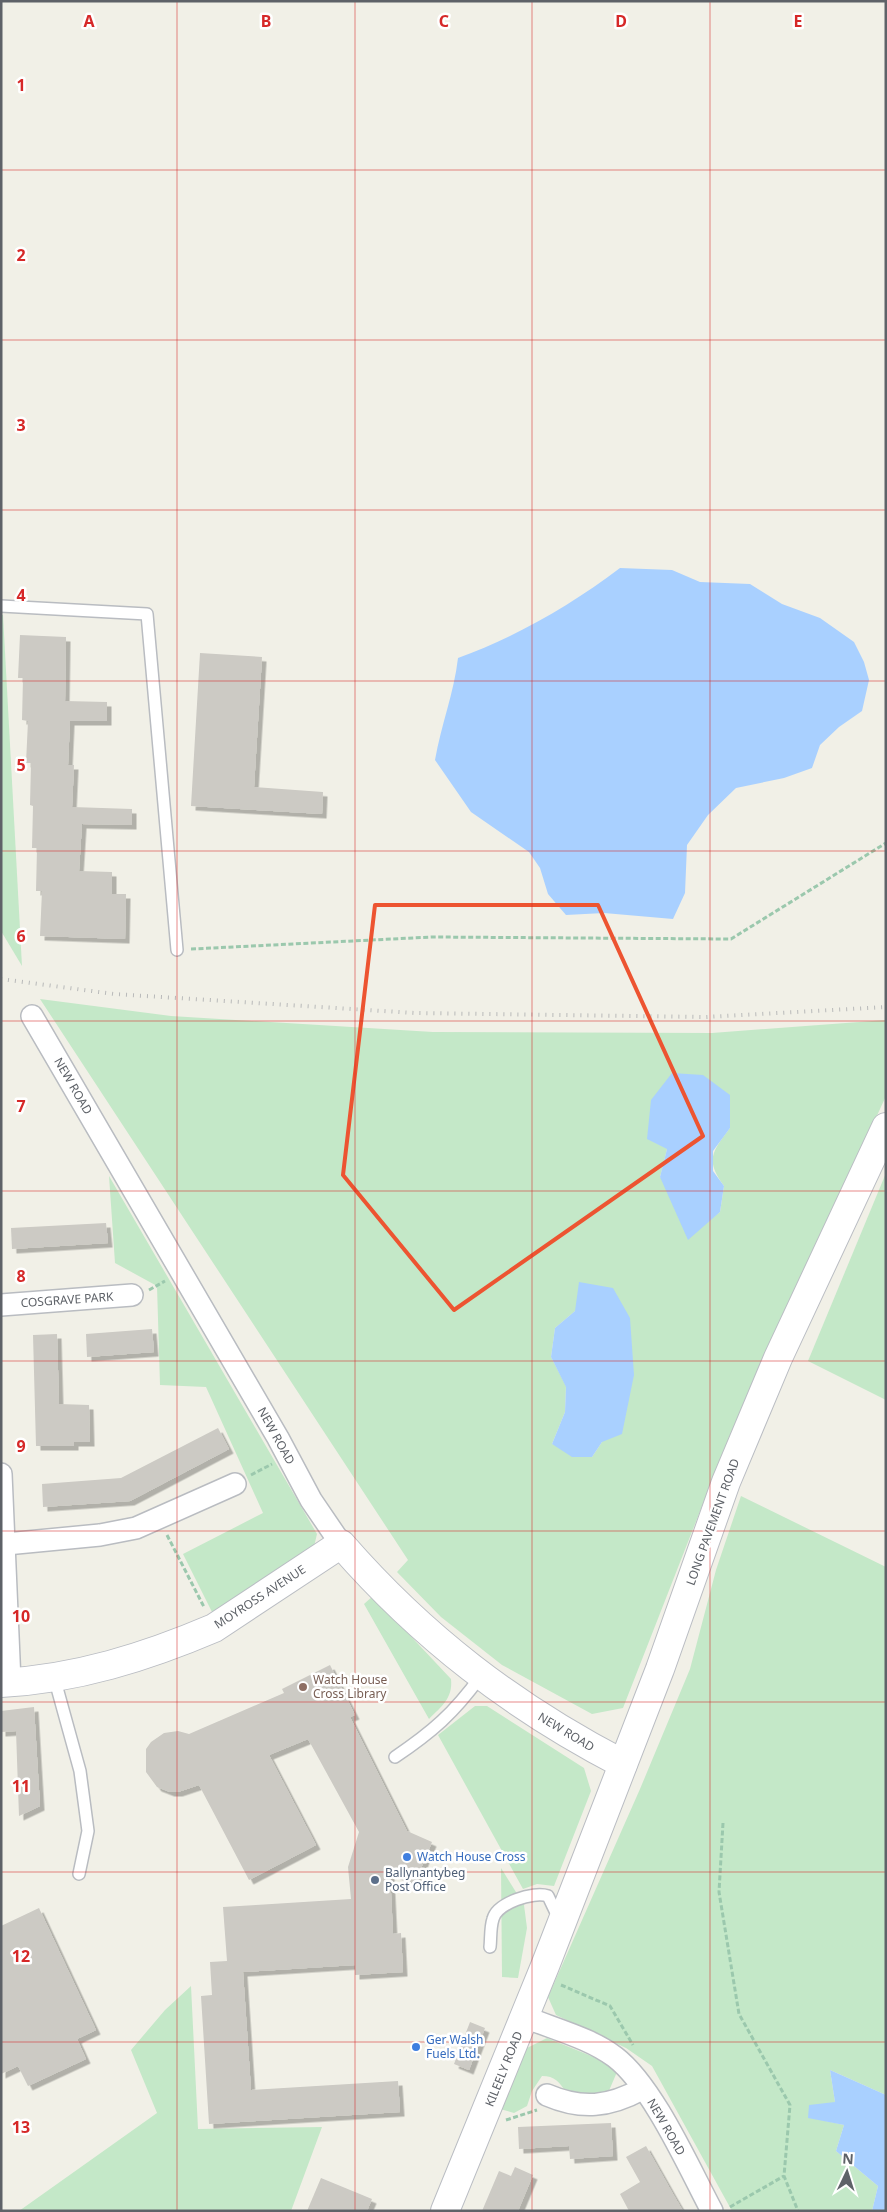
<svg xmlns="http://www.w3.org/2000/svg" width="887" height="2212" viewBox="0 0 887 2212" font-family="'Noto Sans',sans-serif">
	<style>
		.green { fill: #c4e8c8; fill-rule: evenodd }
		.water { fill: #a9d0ff }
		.building { fill: #cccac4; filter: url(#shadow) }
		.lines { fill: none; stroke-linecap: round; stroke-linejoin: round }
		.lane-casing { stroke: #b9bcc1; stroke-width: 14 }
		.street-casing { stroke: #b9bcc1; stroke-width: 24 }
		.secondary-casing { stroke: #babdc3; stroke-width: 30 }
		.path { stroke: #9bc8ad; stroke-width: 3; stroke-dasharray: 5 2.5; stroke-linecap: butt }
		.lane { stroke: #fff; stroke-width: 11 }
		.street { stroke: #fff; stroke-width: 21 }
		.secondary { stroke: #fff; stroke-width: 28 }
		.rail { stroke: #b8b9b9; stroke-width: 4; stroke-dasharray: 1 6; stroke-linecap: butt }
		.marked { fill: none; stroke: #ed5431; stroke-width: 4; stroke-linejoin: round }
		.grid { fill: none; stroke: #d62828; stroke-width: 1; stroke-opacity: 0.55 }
		.education-dot { fill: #8d6e63; stroke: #fff; stroke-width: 2 }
		.shop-dot { fill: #3f7fe0; stroke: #fff; stroke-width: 2 }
		.service-dot { fill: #5c6f8a; stroke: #fff; stroke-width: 2 }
		.labels { text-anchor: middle; stroke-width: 5; stroke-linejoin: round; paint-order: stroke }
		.street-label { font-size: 12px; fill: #5e6268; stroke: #fff }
		.education-label { font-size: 12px; fill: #785e54; stroke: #fff; text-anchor: start }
		.shop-label { font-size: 12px; fill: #366cbe; stroke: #fff; text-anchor: start }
		.service-label { font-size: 12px; fill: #4e5e75; stroke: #fff; text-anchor: start }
		.grid-label { font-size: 16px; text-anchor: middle; font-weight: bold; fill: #d62828; stroke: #fff; stroke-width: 5; stroke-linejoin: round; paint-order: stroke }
	</style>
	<defs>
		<filter id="shadow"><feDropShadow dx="4.5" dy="4.5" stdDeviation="0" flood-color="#0004"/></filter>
	</defs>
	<rect width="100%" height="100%" fill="#f1f0e7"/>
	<g class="green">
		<polygon points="1,615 3,615 22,966 1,931"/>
		<path d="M40,999L171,1016L433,1032L712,1033L886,1020V1096L729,1437L623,1708L592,1714L502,1665L441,1617L397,1572L408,1560ZM730,1128C712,1152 705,1160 724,1186L720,1212L706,1223L660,1177L667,1149ZM575,1311L602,1442L592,1457L552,1444L565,1412L566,1386L551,1357L555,1328Z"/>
		<polygon points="886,1173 886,1400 808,1361"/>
		<polygon points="109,1176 317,1534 312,1555 245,1599 212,1612 183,1554 263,1513 206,1387 160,1385 157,1286 115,1263"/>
		<polygon points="741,1496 886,1567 886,2095 830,2070 835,2102 808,2117 844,2125 836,2151 878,2186 872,2211 732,2211 652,2066 626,2048 556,2015 548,1997 640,1789 690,1669 716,1570"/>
		<path d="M373,1596L451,1679C453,1698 442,1706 429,1719L364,1604Z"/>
		<polygon points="475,1706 487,1706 584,1768 591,1791 554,1886 537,1884 523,1889 438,1735"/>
		<polygon points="501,1868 524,1905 527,1928 518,1978 502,1977"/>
		<polygon points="191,1986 198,2129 322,2127 291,2211 19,2211 157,2113 131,2050 165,2010"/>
		<path d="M547,2038L601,2060L617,2072L608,2093L592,2096L566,2092C559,2082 555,2076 542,2076L532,2091L527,2106L514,2113L500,2109L525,2049Z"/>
	</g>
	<g class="water">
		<path d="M620,568L672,570L700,582L750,584L782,604L820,618L854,642L864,662L869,680L862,711L839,727L820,745L812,768L784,778L736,788L708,815L687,845L685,893L673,919L604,913L566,915L548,894L540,868L529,852L471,812L435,760C441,725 454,693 458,658C516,637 571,605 620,568Z"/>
		<polygon points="672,1073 703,1075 730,1095 730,1128 713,1151 713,1171 724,1186 720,1212 688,1240 660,1177 667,1149 647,1139 651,1100"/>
		<polygon points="579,1282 613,1288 630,1318 634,1375 622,1434 602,1442 592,1457 572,1457 552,1444 565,1412 566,1387 551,1357 555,1328 575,1311"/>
		<polygon points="830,2070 886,2095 886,2211 872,2211 878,2186 836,2151 844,2125 808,2118 809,2105 835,2102"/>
	</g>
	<g class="building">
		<polygon points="20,635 66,637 65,701 107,702 107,721 70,721 68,765 74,765 72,807 132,809 132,825 82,824 79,871 112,872 112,894 126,894 125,939 40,936 42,891 36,891 37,848 32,848 33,806 30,805 31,763 26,763 28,721 22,720 23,678 18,678"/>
		<polygon points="200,653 262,657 254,787 323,792 322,814 191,806"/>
		<polygon points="106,1223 108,1243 12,1249 11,1228"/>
		<polygon points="152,1329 154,1352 87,1357 86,1334"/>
		<polygon points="57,1334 59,1404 89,1405 90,1442 74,1442 74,1446 36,1446 33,1335"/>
		<polygon points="218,1428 229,1449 130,1501 43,1507 42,1484 121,1478"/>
		<polygon points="330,1665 355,1715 350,1717 407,1831 432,1842 415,1883 390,1872 393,1934 401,1933 403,1972 355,1975 355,1965 243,1972 251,2090 398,2081 400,2112 209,2124 201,1996 212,1995 210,1962 227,1961 223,1907 351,1899 348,1867 359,1832 308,1739 269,1755 316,1845 249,1880 199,1785 178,1792 170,1792 157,1787 146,1772 146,1749 151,1742 164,1733 178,1731 189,1734 284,1693 282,1689"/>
		<polygon points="34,1707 40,1806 19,1816 16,1731 1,1732 1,1711"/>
		<polygon points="39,1908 96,2030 77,2039 86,2059 28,2086 18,2066 1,2074 1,1926"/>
		<polygon points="470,2022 485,2028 469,2070 454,2064"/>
		<polygon points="611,2123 613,2156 570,2159 569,2146 519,2149 518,2127"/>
		<polygon points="646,2146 673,2194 683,2211 629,2211 620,2194 640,2182 626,2157"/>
		<polygon points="515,2167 533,2175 518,2211 482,2211 499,2171 511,2176"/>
		<polygon points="321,2178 372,2199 367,2211 307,2211"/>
	</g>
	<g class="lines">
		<g class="lane-casing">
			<g id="lane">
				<polyline points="1,606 147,614 177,950"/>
				<polyline points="54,1677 80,1771 88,1831 79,1874"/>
				<path d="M395,1757C432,1732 454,1713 480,1677"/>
				<path d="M490,1947C491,1939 490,1928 493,1919C497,1903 533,1891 548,1896L559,1919"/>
			</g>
		</g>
		<g class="street-casing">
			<g id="street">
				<polyline points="32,1016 278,1438 311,1500 341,1544"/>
				<polyline points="1,1305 132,1295"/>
				<polyline points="1,1474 10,1682"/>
				<polyline points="6,1544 100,1535 136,1528 235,1484"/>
				<path d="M525,2017C554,2029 590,2038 615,2057C653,2086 689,2168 712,2211"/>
				<path d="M547,2095C582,2110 609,2107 642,2089"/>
			</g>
		</g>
		<g class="secondary-casing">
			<g id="secondary">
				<path d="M1,1683C76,1679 146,1657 214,1628L341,1544C422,1637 513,1707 623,1764"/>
				<polyline points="445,2211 545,1966 660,1669 726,1482 778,1358 886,1127"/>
			</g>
		</g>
		<g class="path">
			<polyline points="191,949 433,937 731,939 886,843"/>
			<polyline points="149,1290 165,1281"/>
			<polyline points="251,1475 272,1464"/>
			<polyline points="167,1535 204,1607"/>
			<polyline points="723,1823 719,1892 739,2014 790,2105 784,2176 798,2211"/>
			<polyline points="561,1985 610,2006 633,2045"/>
			<polyline points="506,2120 537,2110"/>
			<polyline points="730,2207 784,2176"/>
		</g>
		<use href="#lane" class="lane"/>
		<use href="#street" class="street"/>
		<use href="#secondary" class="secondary"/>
		<polyline class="rail" points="1,979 114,994 415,1013 706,1017 886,1007"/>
	</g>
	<path class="marked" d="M375,905H598L703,1136L454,1310L343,1175Z"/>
	<path class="grid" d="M177,1V2211M355,1V2211M532,1V2211M710,1V2211M1,170H886M1,340H886M1,510H886M1,681H886M1,851H886M1,1021H886M1,1191H886M1,1361H886M1,1531H886M1,1702H886M1,1872H886M1,2042H886"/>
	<circle class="education-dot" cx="303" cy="1687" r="5"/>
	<g class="shop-dot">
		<circle cx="407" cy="1857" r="5"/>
		<circle cx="416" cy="2047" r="5"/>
	</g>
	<circle class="service-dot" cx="375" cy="1880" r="5"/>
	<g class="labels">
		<g class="street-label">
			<text transform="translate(73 1086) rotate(60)" y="4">NEW ROAD</text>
			<text transform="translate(67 1300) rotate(-4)" y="4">COSGRAVE PARK</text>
			<text transform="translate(276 1436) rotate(61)" y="4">NEW ROAD</text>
			<text transform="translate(713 1522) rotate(-70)" y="4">LONG PAVEMENT ROAD</text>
			<text transform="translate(260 1597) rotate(-33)" y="4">MOYROSS AVENUE</text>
			<text transform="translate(566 1732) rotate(31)" y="4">NEW ROAD</text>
			<text transform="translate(504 2069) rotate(-68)" y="4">KILEELY ROAD</text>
			<text transform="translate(666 2127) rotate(60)" y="4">NEW ROAD</text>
		</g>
		<g class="education-label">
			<text x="313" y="1684">Watch House<tspan x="313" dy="14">Cross Library</tspan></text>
		</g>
		<g class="shop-label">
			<text x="417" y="1861">Watch House Cross</text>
			<text x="426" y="2044">Ger Walsh<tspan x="426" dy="14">Fuels Ltd.</tspan></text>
		</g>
		<g class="service-label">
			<text x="385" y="1877">Ballynantybeg<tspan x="385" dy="14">Post Office</tspan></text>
		</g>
	</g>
	<g class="grid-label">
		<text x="89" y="27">A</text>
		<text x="266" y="27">B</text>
		<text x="444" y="27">C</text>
		<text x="621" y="27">D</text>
		<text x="798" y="27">E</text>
		<text x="21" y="91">1</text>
		<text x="21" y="261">2</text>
		<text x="21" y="431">3</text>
		<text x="21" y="601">4</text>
		<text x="21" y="771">5</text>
		<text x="21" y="942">6</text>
		<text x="21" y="1112">7</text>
		<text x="21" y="1282">8</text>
		<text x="21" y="1452">9</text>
		<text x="21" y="1622">10</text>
		<text x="21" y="1792">11</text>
		<text x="21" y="1962">12</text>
		<text x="21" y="2133">13</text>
	</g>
	<rect width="887" height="2212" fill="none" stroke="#5e6268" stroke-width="5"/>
	<g transform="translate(847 2172) rotate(4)" stroke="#ffffff" stroke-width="4" paint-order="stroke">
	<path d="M0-4L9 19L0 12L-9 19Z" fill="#5e6268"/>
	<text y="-8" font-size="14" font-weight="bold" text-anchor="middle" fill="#5e6268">N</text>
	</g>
</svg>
